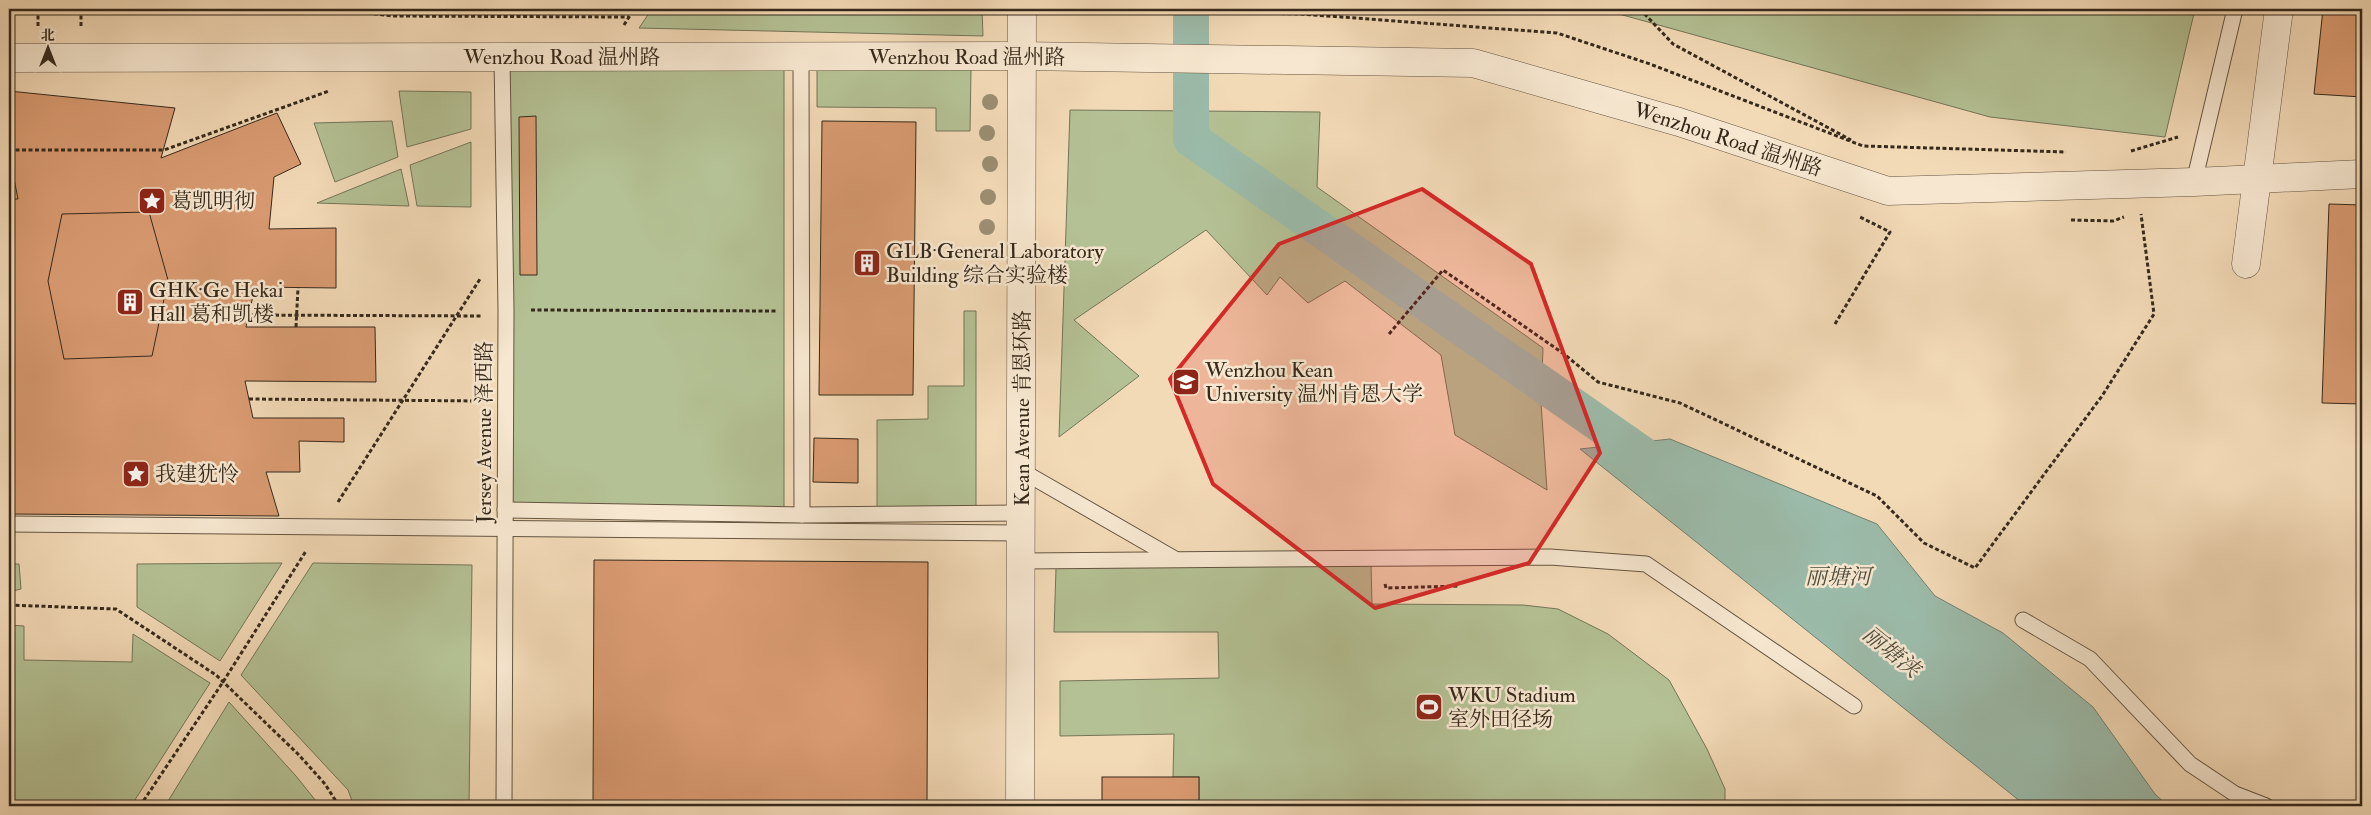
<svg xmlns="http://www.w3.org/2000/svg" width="2371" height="815" viewBox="0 0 2371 815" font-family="'IM FELL Double Pica','Noto Serif SC',serif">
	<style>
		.green { fill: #b4c194; stroke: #747558 }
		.water { fill: #9cbbaa; stroke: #738171 }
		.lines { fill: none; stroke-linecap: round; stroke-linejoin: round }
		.canal { stroke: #9cbbaa; stroke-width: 36 }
		.building { fill: #da9b72; stroke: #35291b }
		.service-casing { stroke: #645542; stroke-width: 17 }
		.minor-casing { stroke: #645542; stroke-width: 29 }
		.path { stroke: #35291b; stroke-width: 3; stroke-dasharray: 4 2.5; stroke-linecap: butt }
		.service { stroke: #f7e7d0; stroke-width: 15 }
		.minor { stroke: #f7e7d0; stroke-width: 28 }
		.path-bridge { stroke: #35291b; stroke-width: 3; stroke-dasharray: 4 2.5; stroke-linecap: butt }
		.tree { fill: #9c8e72 }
		.marked { fill: #d62828; fill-opacity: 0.2; stroke: #d62828; stroke-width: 4; stroke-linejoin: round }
		.labels { text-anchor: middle; stroke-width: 5; stroke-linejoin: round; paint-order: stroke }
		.street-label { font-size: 21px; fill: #35291b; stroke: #f7e7d0 }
		.poi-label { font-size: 21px; fill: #35291b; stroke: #f7e7d0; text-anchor: start }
		.water-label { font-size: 22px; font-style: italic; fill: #4f4e3f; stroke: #f7e7d0 }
	</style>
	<rect width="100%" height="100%" fill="#f3dab7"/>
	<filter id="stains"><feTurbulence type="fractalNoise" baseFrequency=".004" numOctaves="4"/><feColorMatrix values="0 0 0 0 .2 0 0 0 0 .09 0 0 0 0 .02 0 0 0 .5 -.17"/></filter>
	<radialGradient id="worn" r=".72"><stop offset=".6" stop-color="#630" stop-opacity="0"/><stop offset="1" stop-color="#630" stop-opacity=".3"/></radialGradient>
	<g class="green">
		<polygon points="652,9 982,9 983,36 639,28"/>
		<polygon points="1601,9 2195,9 2165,137 1990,117"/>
		<polygon points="817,67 971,69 970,131 936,131 936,108 817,107"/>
		<polygon points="504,70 784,70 784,510 505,510"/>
		<polygon points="399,91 471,92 471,129 407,147"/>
		<polygon points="1070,110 1320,112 1317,187 1543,348 1541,403 1547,490 1455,435 1441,355 1345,281 1308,303 1280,277 1267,295 1206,230 1074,320 1139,376 1059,437"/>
		<polygon points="392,121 398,157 335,182 314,123"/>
		<polygon points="471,142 471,207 417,206 410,165"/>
		<polygon points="401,169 409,206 317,203"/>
		<polygon points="964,311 976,311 976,510 877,510 877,420 928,419 928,386 964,386"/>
		<polygon points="282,563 220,661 137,607 137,564"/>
		<polygon points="313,563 472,565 469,806 354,806 348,790 241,675"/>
		<polygon points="9,564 19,564 21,589 9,592"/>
		<polygon points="1371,565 1372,604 1523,605 1558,609 1608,634 1669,680 1707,749 1725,789 1725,806 1199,806 1199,777 1173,777 1174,734 1060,736 1060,681 1219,678 1218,632 1054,632 1056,568"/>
		<polygon points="9,625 24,626 24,660 132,662 133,634 210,683 131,806 9,806"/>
		<polygon points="229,702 296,776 320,806 165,806"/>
	</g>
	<polygon class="water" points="1670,439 1877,524 1935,596 2003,633 2093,707 2155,794 2168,806 2026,806 1580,449"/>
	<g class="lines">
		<polyline class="canal" points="1191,9 1191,139 1668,472"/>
	</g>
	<g class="building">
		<polygon points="2323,9 2362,14 2362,97 2314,94"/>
		<polygon points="9,91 175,108 161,158 277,113 301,164 274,177 269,229 336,228 336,288 255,287 246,327 375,327 376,382 245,381 253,418 344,418 344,442 299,441 300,472 266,472 279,516 9,514"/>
		<polygon points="536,116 537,275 520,275 519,117"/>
		<polygon points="822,121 916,122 913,395 819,395"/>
		<polygon points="9,153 18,199 9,199"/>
		<polygon points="2329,204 2362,205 2362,404 2322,403"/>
		<polygon points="149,212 168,280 152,356 64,359 48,281 62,214"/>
		<polygon points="814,438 858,439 858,483 813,482"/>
		<polygon points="594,560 928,562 927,806 593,806"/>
		<rect x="1102" y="777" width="97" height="29"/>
	</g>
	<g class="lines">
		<g class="service-casing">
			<g id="service">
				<polyline points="502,57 506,310 504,806"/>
				<polyline points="801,57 802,515 1022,513"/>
				<polyline points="2194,182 2235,9"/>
				<polyline points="1022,471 1175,559"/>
				<polyline points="505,510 802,515"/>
				<polyline points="9,524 1022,533"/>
				<polyline points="1022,561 1550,557 1646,564 1854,706"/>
				<polyline points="2023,620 2090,659 2190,764 2235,794 2266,806"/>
			</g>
		</g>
		<g class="minor-casing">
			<g id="minor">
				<polyline points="9,58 1022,56 1473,63 1679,122 1888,191 2194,182 2362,174"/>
				<polyline points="2246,264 2279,9"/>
				<polyline points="1020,806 1022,9"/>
			</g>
		</g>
		<g class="path">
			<polyline points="38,9 38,27"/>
			<polyline points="81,9 81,27"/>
			<polyline points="335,9 392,16 628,17"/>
			<polyline points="1073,9 1301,14 1557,33 1650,64 1863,146 2066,152"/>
			<polyline points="1640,9 1673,44 1851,140"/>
			<polyline points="624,25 634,9"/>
			<polyline points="9,150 164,150 329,91"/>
			<polyline points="2131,151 2178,137"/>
			<polyline points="2071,220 2113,221 2124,217"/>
			<polyline points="531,310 778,311"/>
			<polyline points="249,315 481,316"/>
			<polyline points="1835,324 1890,232 1860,217"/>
			<polyline points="1389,334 1443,270 1564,354 1598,382 1680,403 1877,496 1924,543 1975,568 2102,396 2154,314 2141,214"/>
			<polyline points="249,399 481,401"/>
			<polyline points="338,502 480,279"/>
			<polyline points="1385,584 1386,588 1459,586"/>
			<polyline points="9,605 116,609 216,675 298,754 325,784 339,806"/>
			<polyline points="140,806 223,682 306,551"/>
		</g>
		<use href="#service" class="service"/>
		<use href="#minor" class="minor"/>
		<polyline class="path-bridge" points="296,327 298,288"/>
	</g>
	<g class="tree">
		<circle cx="990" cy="102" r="8"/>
		<circle cx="987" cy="133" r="8"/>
		<circle cx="990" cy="164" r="8"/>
		<circle cx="988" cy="197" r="8"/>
		<circle cx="987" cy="227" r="8"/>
	</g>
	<path class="marked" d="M1422,189L1531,264L1600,453L1529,563L1375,608L1213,484L1170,379L1279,244Z"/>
	<defs>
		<g id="sight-square" transform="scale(1.4375)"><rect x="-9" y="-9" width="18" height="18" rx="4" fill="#8f2418" stroke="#f7e7d0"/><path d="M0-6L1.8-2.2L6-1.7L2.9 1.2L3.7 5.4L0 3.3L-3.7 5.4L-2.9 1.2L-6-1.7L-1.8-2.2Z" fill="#fff"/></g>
		<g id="building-square" transform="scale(1.4375)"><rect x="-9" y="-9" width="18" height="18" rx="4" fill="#8f2418" stroke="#f7e7d0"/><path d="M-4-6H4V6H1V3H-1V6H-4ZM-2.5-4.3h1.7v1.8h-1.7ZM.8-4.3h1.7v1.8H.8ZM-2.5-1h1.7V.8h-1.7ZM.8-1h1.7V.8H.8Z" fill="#fff"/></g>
		<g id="university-square" transform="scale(1.4375)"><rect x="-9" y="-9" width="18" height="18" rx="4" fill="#8f2418" stroke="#f7e7d0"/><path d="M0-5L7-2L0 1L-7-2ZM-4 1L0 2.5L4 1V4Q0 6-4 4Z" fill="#fff"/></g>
		<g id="stadium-square" transform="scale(1.4375)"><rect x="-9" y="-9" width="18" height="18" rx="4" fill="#8f2418" stroke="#f7e7d0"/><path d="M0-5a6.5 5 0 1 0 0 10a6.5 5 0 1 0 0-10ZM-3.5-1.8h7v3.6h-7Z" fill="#fff"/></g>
	</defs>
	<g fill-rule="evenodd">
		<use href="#sight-square" x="152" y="201"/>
		<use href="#building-square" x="867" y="263"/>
		<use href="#building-square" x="130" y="302"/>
		<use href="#university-square" x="1186" y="382"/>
		<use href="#sight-square" x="136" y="474"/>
		<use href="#stadium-square" x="1429" y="707"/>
	</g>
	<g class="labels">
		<g class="street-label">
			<text x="562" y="64">Wenzhou Road 温州路</text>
			<text x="967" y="64">Wenzhou Road 温州路</text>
			<text transform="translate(1728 139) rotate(18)" y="7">Wenzhou Road 温州路</text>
			<text transform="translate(1022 408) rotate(-90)" y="7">Kean Avenue 肯恩环路</text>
			<text transform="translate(484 432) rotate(-90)" y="7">Jersey Avenue 泽西路</text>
		</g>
		<g class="poi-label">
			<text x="171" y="208">葛凯明彻</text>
			<text x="886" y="258">GLB·General Laboratory<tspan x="886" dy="24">Building 综合实验楼</tspan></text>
			<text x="149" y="297">GHK·Ge Hekai<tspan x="149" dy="24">Hall 葛和凯楼</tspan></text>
			<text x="1205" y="377">Wenzhou Kean<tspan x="1205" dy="24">University 温州肯恩大学</tspan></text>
			<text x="155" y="481">我建犹怜</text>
			<text x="1448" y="702">WKU Stadium<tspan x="1448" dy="24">室外田径场</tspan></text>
		</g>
		<g class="water-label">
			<text x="1838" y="584">丽塘河</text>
			<text transform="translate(1892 651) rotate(39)" y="8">丽塘浃</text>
		</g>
	</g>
	<rect width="2371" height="815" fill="none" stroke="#f3dab7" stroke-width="30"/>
	<rect x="10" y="10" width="2351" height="795" fill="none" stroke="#35291b" stroke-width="2.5"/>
	<rect x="15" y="15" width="2341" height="785" fill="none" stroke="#35291b"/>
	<g transform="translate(48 48)" stroke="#f7e7d0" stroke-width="4" paint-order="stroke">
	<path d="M0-4L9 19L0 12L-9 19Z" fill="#35291b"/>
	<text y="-8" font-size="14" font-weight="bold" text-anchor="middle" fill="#35291b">北</text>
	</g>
	<rect width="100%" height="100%" filter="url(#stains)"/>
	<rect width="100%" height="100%" fill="url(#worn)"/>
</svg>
